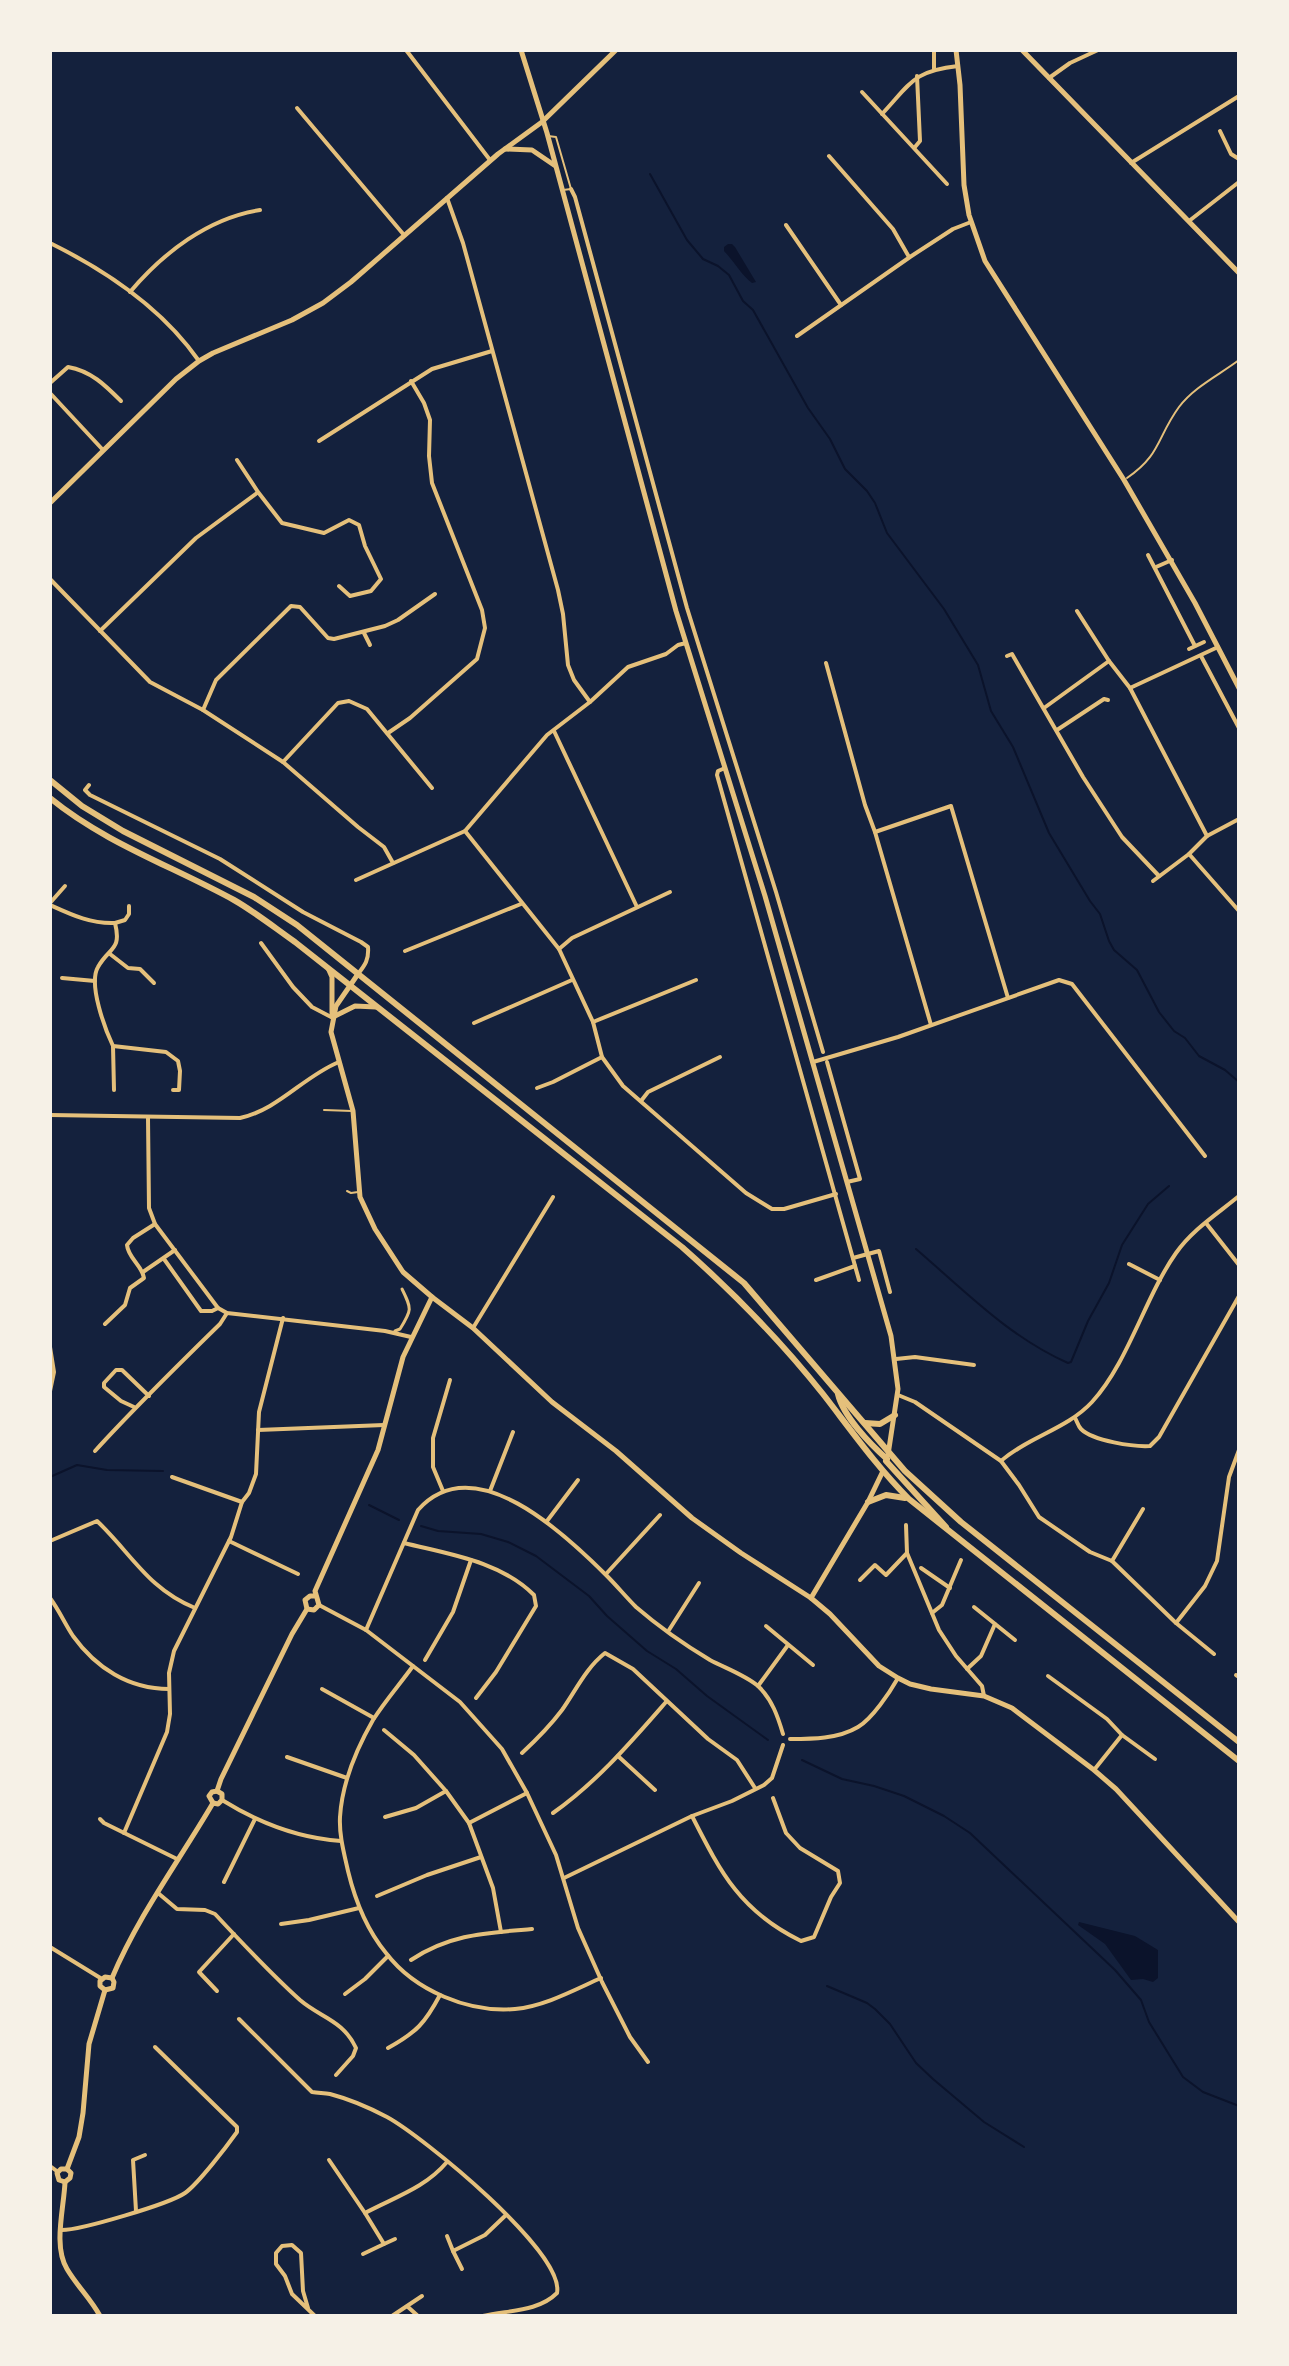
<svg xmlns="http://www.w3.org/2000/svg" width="1289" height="2366" viewBox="0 0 1289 2366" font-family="'PT Sans Narrow',sans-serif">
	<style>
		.water { fill: #0b132b }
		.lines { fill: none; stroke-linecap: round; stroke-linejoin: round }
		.stream { stroke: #0b132b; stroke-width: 2 }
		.service { stroke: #e5c07b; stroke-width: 2 }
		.pedestrian { stroke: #e5c07b; stroke-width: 3 }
		.minor { stroke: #e5c07b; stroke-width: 4 }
		.tertiary { stroke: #e5c07b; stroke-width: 5 }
		.secondary { stroke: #e5c07b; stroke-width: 5 }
		.trunk { stroke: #e5c07b; stroke-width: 6 }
	</style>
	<rect width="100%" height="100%" fill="#14213d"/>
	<g class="water">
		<path d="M728,244H732L735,247L756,282L752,283C742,276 733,260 724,251V247Z"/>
		<polygon points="1079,1922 1135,1936 1158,1950 1158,1978 1153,1982 1143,1979 1131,1980 1105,1944 1078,1925"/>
	</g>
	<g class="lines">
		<g class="stream">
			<polyline points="650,174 687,240 703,259 718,266 729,275 743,301 753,310 808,408 830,439 845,469 867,491 875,503 887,533 944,609 978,665 991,711 1013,747 1049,833 1090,901 1100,914 1109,941 1114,950 1137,970 1159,1012 1174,1031 1185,1038 1199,1056 1225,1070 1239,1082"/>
			<path d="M916,1249C965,1291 1009,1337 1068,1363L1071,1362L1088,1321L1109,1283L1122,1245L1148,1204L1169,1186"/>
			<polyline points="50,1477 77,1465 107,1470 163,1471"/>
			<polyline points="369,1505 399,1520"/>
			<polyline points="421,1526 438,1531 481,1534 508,1542 536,1556 589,1596 607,1616 647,1651 676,1669 707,1696 768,1740"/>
			<polyline points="802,1760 842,1779 874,1786 904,1796 944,1816 970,1833 1115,1970 1141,2000 1149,2022 1183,2077 1203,2092 1239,2106"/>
			<polyline points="827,1986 867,2003 875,2009 890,2024 916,2063 933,2079 984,2122 1024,2147"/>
		</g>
		<g class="service">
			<polyline points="548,136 556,137 571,189 563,190"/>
			<path d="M1127,478C1161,455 1157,437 1179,407C1194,387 1219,375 1239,360"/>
			<polyline points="324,1110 352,1111"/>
			<polyline points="347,1191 351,1193 358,1192"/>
		</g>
		<path class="pedestrian" d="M395,1331L400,1329C412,1310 412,1309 402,1289"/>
		<g class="minor">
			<polyline points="406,50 490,160"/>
			<polyline points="934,50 934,69"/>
			<polyline points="1049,78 1070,63 1098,50"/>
			<polyline points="862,92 947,184"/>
			<polyline points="297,108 404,235"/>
			<path d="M882,114C911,83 913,71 958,66"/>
			<polyline points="1220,131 1231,154 1239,159"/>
			<polyline points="915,147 920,141 917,76"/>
			<polyline points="829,156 893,229 909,257"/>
			<polyline points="1131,163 1239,96"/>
			<polyline points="571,189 575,197 687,608 776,892 823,1052"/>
			<polyline points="447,198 463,243 558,590 563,614 568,665 574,680 590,702"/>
			<polyline points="1189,221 1239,182"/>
			<polyline points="786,225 841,305"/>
			<path d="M50,243C107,271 162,308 199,361"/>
			<path d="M130,292C163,253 208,218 260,210"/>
			<polyline points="797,336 910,257 953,229 971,222"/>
			<path d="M50,383L68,367C91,371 105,385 121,401"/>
			<polyline points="50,393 103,450"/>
			<polyline points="319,441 432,369 492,351"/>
			<polyline points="237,460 258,492 282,523 324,533 349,520 359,525 365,546 381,579 371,591 350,596 339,586"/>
			<polyline points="1148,555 1195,646"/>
			<polyline points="1156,567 1172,560"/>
			<polyline points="50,579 150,682 203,710 283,762 358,827 384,847 393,863"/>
			<polyline points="1077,611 1109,661 1130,688 1207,836"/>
			<polyline points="100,631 196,538 257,493"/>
			<polyline points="364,633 370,645"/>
			<polyline points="1189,649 1204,642"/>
			<polyline points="1007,656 1012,654 1083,777 1122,837 1159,876"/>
			<polyline points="1201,656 1239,728"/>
			<polyline points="826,663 865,805 875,832 931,1025"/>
			<polyline points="1130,688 1218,647"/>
			<polyline points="1044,708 1109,661"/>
			<polyline points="203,710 216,680 291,606 300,607 328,638 334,639 385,626 398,620 435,594"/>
			<polyline points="1057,730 1104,699 1108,700"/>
			<polyline points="554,731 637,907"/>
			<polyline points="388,733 410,718 477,659 485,628 482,610 432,483 429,456 430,420 424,403 411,381"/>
			<polyline points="283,762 338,703 349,701 367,709 432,788"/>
			<polyline points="725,768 718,771 717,775 859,1280"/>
			<path d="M89,785L85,790L90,795L220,859L303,912L361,942L368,947C369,960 365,965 358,974"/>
			<polyline points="465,831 559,949 593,1022 602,1057 623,1086 746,1193 772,1209 784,1209 836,1194"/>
			<polyline points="875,832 951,806 1008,998"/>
			<polyline points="1189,854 1239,911"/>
			<polyline points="356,880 465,831 547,735 590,702 628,667 666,654 678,645 686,643"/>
			<polyline points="1153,881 1189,854 1207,836 1239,819"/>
			<polyline points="50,903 65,886"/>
			<path d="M50,905C72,915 91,924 115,923C122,951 109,947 98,967C88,984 105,1029 113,1046L166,1052L178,1061L180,1071L179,1090H173"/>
			<polyline points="115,923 125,920 129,914 129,906"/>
			<polyline points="261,943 293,987 312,1007 333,1018"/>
			<polyline points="559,949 572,938 670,892"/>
			<polyline points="405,951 521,904"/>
			<polyline points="110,954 128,968 140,969 154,983"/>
			<polyline points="62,978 95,981"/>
			<polyline points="593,1022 696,980"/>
			<polyline points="474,1023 572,980"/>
			<polyline points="113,1046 114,1090"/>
			<polyline points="813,1062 898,1037 1059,980 1072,984 1205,1156"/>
			<polyline points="827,1062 860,1179 847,1182"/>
			<polyline points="537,1088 553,1082 602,1057"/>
			<polyline points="641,1101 648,1092 720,1057"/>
			<path d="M50,1115L240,1118C278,1110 304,1076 339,1062"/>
			<polyline points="148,1118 149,1208 155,1224 218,1308 227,1313 385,1331 411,1337"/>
			<polyline points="1206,1223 1239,1265"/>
			<polyline points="853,1258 879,1251 890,1292"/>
			<polyline points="164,1259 201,1311 212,1311 218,1308"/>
			<polyline points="1129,1264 1160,1280"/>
			<polyline points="143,1272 175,1250"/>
			<polyline points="816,1280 855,1266"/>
			<path d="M105,1324L125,1305L130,1288L144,1278C142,1265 128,1258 127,1245L133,1238L155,1224"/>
			<polyline points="473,1328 553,1197"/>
			<polyline points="50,1347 54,1372 50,1391"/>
			<polyline points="896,1359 915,1357 974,1365"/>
			<polyline points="898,1395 915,1402 1001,1461 1019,1485 1039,1517 1090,1552 1112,1561 1176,1623 1214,1654"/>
			<polyline points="134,1407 121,1401 104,1387 104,1383 116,1370 122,1370 149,1396"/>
			<path d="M1075,1418C1077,1421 1078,1426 1081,1429C1093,1441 1134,1447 1150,1446L1159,1437L1239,1296"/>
			<polyline points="258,1430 384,1425"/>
			<path d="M95,1451C135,1407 178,1365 220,1324L227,1313"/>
			<path d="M1001,1461C1028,1437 1067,1429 1092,1402C1128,1363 1145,1297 1176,1253C1192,1230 1217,1214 1239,1196"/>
			<polyline points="172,1477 242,1502"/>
			<polyline points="443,1491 433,1467 433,1438 450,1380"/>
			<polyline points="490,1491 513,1432"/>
			<polyline points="547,1521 578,1480"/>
			<polyline points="906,1525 907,1553 939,1630 956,1656 982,1686 984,1696"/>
			<path d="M50,1541L97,1521C131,1553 148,1589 195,1608"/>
			<polyline points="229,1541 298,1574"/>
			<path d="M404,1543C448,1554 500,1561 534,1595L536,1606L496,1672L476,1698"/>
			<polyline points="1112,1561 1143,1509"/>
			<polyline points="921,1568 950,1588"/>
			<polyline points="606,1574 660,1515"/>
			<polyline points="860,1580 875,1565 886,1575 907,1553"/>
			<path d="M50,1598C59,1610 65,1624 73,1636C96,1668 129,1689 169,1689"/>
			<polyline points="319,1605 366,1630 460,1702 502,1749 527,1793 556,1855 578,1928 602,1982 630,2037 648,2062"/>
			<polyline points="974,1607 1015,1640"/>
			<polyline points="932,1613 942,1605 961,1560"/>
			<polyline points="1176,1623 1205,1586 1217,1561 1229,1477 1239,1450"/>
			<polyline points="766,1626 813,1665"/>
			<path d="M366,1630L418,1510C474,1447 565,1534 607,1576C617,1586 626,1597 636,1607C658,1626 685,1645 710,1660C725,1668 745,1675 758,1686C772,1699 778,1717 783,1734"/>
			<polyline points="669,1630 699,1583"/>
			<polyline points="425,1660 453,1612 471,1560"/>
			<path d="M413,1666C400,1684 385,1701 373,1720C357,1748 342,1784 340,1817C339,1835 344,1853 348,1871C355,1900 367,1930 386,1953C415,1991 469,2013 515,2009C545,2006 574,1990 601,1978"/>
			<polyline points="967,1669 981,1656 995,1624"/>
			<polyline points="1236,1675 1239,1677"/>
			<polyline points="1048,1676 1107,1719 1122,1735 1155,1759"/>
			<polyline points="758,1686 788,1645"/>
			<polyline points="322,1689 374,1718"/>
			<polyline points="384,1730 414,1755 446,1791 469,1823 493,1888 501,1932"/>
			<path d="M790,1739C812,1739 838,1739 858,1727C872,1719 890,1692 898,1678"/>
			<path d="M522,1753C536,1740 550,1726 562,1710C576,1690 586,1668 605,1653L633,1669L708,1739L737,1760L755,1788"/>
			<polyline points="618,1756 655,1790"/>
			<polyline points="287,1757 347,1778"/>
			<polyline points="1094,1770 1122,1735"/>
			<path d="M222,1800C259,1823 297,1838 341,1841"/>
			<path d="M553,1813C597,1782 631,1742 666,1702"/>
			<path d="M692,1816C721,1873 740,1911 801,1941L814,1937L831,1897L840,1883L838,1871L800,1848L786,1833L773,1798"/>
			<polyline points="385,1817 416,1808 446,1791"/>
			<polyline points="100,1819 104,1823 177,1859"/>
			<polyline points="469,1823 527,1793"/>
			<polyline points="124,1833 167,1732 170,1714 169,1673 174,1651 231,1537 242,1502 249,1493 256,1474 259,1412 283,1318"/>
			<polyline points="564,1878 692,1816 732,1801 764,1785 772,1778 783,1745"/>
			<polyline points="224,1882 255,1819"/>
			<path d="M158,1893L177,1909L205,1910L215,1914C242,1943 270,1973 300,2000C321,2018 343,2020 356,2048L353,2056L336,2075"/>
			<polyline points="377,1896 427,1875 481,1857"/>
			<polyline points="281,1924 309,1920 359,1908"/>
			<polyline points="50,1947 102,1979"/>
			<path d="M411,1960C450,1934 486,1933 532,1929"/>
			<polyline points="217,1991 199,1972 234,1934"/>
			<polyline points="345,1994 365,1979 388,1956"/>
			<path d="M239,2019L312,2092C318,2093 324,2093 330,2094C349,2099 370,2108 387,2117C422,2136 565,2252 557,2293C538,2312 508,2310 483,2316"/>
			<path d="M388,2048C417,2032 425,2023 440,1995"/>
			<path d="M329,2160L365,2213C395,2197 425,2188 447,2162"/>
			<polyline points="50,2166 58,2172"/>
			<polyline points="136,2211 133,2160 145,2155"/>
			<path d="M62,2230C81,2230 169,2204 185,2193C198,2184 227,2146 237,2132V2127L155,2047"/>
			<polyline points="447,2236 453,2251 485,2235 506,2215"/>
			<polyline points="384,2244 395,2239"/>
			<polyline points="453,2251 462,2269"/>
			<polyline points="363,2254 384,2244 365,2213"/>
			<polyline points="408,2307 418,2316"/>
			<polyline points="308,2308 303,2291 301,2253 292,2245 282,2246 276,2253 276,2264 285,2276 292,2294 315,2316"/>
			<polyline points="392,2316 422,2296"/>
		</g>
		<g class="tertiary">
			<polyline points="956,50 960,85 964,185 969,215 985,261 1124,480 1195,603 1239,688"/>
			<polyline points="432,1297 473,1328 552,1402 616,1451 692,1518 741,1553 811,1598 830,1614 879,1666 898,1678 910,1684 931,1689 984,1696 1012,1708 1094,1770 1116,1789 1239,1922"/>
			<polyline points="811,1598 868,1502 883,1471"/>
		</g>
		<g class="secondary">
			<polyline points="521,50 547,133 676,611 765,896 891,1336 898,1389 888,1455"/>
			<polyline points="1022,50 1239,273"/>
			<polyline points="505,149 532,150 554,165"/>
			<polyline points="50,503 176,379 199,361 213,353 292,320 323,303 351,282 498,154 542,122 616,50"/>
			<polyline points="328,968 332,977 332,1013"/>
			<polyline points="333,1017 355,1006 376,1007"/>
			<polyline points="307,1609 314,1610 319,1605 315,1591 378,1450 403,1357 432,1297 403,1272 375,1229 360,1197 353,1111 331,1032 336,1006 358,974"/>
			<polyline points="213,1803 209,1796 212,1792 217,1791 221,1779 292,1634 307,1609 305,1600 310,1596 314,1596"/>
			<path d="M105,1990L113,1988L114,1982L112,1978C138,1916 179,1861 213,1803L218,1804L222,1800V1794L217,1791"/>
			<polyline points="105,1990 100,1986 100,1981 105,1977 112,1978"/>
			<polyline points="65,2182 70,2178 71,2173 67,2169 79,2137 83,2113 89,2044 105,1990"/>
			<path d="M65,2182C64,2208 53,2246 67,2269C77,2286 91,2299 100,2316"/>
			<polyline points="65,2182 59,2180 57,2173 61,2169 67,2169"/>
		</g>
		<g class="trunk">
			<polyline points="50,780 82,806 123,831 254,897 297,925 744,1283 905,1471 961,1522 1239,1742"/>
			<path d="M50,798C105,843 172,866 234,900C255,912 275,928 295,942L682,1247C733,1292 780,1340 823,1394C851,1430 877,1467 909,1499L1239,1761"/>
			<path d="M838,1394C843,1416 870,1444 887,1459"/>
			<polyline points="865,1423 880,1424 895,1415"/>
			<polyline points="886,1461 946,1527"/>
			<polyline points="868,1502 886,1495 905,1498"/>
		</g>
	</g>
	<rect width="1289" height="2366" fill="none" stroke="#f6f1e7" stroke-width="104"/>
</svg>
